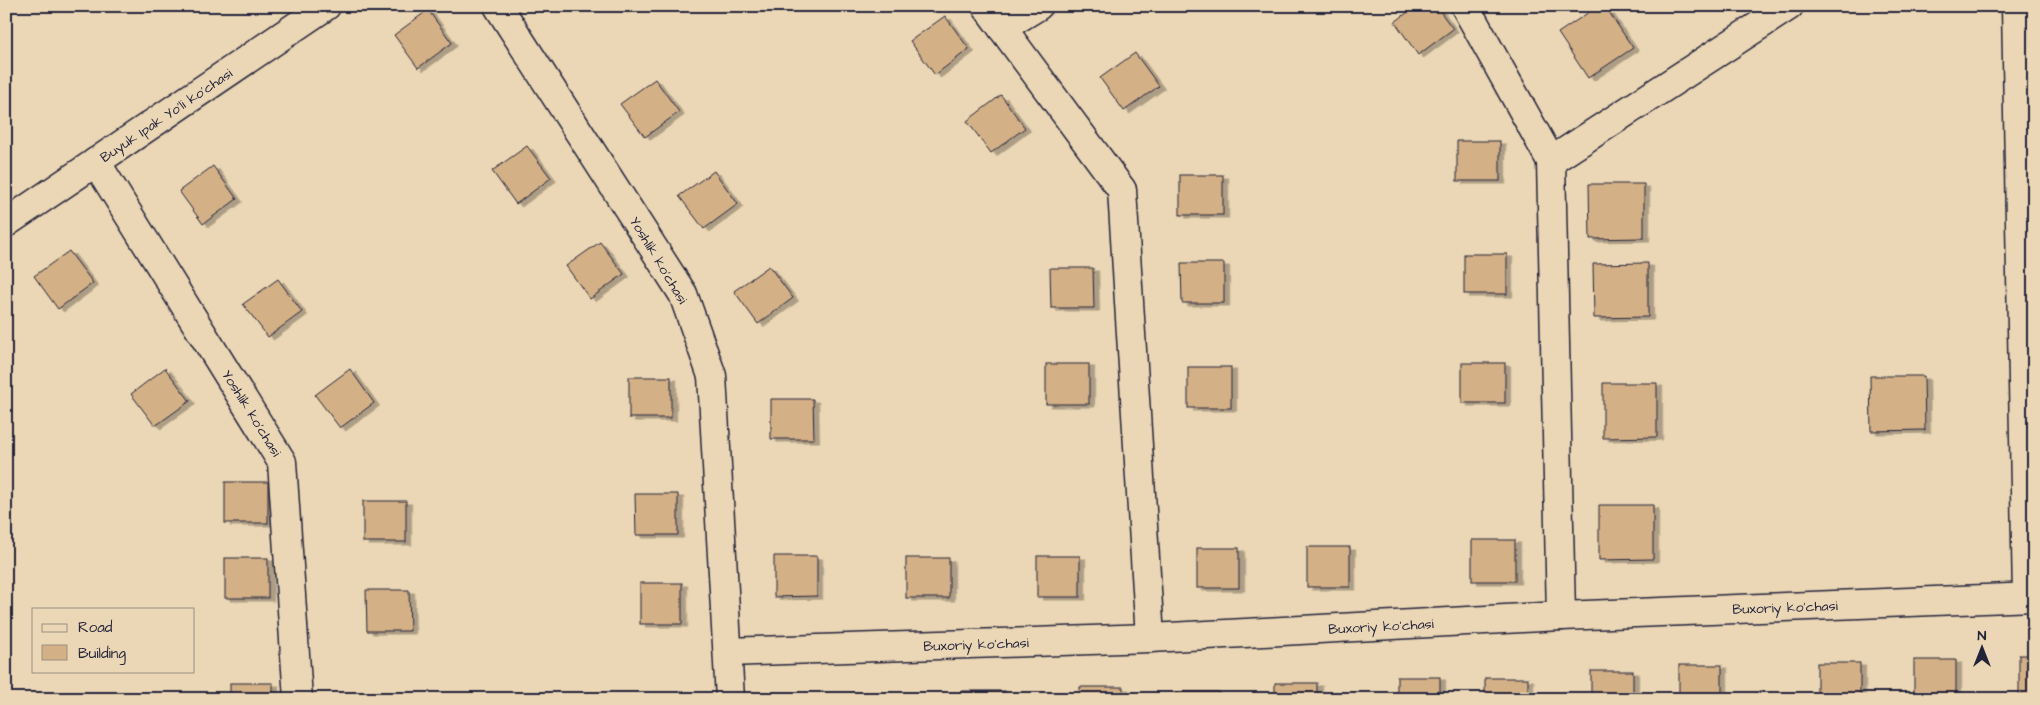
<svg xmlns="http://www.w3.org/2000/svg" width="2040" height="705" viewBox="0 0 2040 705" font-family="'Architects Daughter',sans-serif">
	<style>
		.building { fill: #d4b086; stroke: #22223b; filter: url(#shadow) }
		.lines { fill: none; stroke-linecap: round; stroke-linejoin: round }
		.street-casing { stroke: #22223b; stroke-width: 31 }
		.street { stroke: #ebd7b5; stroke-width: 28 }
		.labels { text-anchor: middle; stroke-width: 4; stroke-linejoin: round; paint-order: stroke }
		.street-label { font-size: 14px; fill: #22223b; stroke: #ebd7b5 }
	</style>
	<defs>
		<filter id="shadow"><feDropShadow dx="5.5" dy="3" stdDeviation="0" flood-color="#0004"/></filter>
	</defs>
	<rect width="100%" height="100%" fill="#ebd7b5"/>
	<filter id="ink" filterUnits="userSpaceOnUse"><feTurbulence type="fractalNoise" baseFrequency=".02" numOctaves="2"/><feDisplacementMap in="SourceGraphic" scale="10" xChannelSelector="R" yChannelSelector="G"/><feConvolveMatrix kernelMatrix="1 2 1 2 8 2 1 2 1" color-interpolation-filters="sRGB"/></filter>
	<g filter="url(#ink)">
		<g class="building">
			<polygon points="1416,6 1436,6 1453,29 1418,55 1395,22"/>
			<polygon points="1598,6 1605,6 1633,48 1588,78 1558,33"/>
			<polygon points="428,10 452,43 418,68 394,35"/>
			<polygon points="945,16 969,49 935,75 910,41"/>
			<polygon points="1135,53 1159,86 1124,111 1100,78"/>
			<polygon points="655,79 679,112 645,137 620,104"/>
			<polygon points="1001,95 1025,128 991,153 967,121"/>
			<rect x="1457" y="141" width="43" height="40"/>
			<polygon points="527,146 551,178 516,204 492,171"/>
			<polygon points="213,166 237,199 203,224 179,191"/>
			<polygon points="714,171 738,204 704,229 679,196"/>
			<rect x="1180" y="175" width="43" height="40"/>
			<polygon points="1589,184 1644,184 1644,238 1590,239"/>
			<polygon points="600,242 624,274 590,299 566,266"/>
			<polygon points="69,251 93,283 58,309 34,276"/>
			<rect x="1464" y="254" width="43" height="40"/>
			<polygon points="1181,263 1224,263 1224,303 1182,303"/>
			<polygon points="1648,263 1648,317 1594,318 1593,264"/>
			<polygon points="769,266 793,298 758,324 734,291"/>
			<polygon points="1050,268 1093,268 1094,308 1051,308"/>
			<polygon points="278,279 302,312 268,337 243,304"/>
			<rect x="1462" y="363" width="43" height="40"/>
			<rect x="1046" y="364" width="43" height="40"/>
			<rect x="1188" y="367" width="43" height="41"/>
			<polygon points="165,368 190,401 155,426 131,394"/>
			<polygon points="350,369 374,403 340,428 315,395"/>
			<polygon points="1870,376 1924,376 1925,430 1871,431"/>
			<rect x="629" y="377" width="42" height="41"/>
			<polygon points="1603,383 1657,383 1657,437 1603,438"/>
			<polygon points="771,399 813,399 814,439 771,439"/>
			<rect x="225" y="482" width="43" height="41"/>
			<polygon points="635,494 678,494 678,535 636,535"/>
			<rect x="363" y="501" width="43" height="41"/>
			<polygon points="1599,505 1653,505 1653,559 1599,560"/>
			<rect x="1472" y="540" width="43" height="41"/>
			<rect x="1307" y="547" width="43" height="40"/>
			<rect x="1197" y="548" width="42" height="40"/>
			<polygon points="774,556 817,556 817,596 774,597"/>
			<rect x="1037" y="556" width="43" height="41"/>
			<rect x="225" y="558" width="43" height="40"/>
			<rect x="906" y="558" width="43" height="40"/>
			<rect x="640" y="583" width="42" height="41"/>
			<polygon points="366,590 409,590 410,631 367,631"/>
			<rect x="2019" y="655" width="15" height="40"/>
			<rect x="1914" y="660" width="42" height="39"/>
			<rect x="1817" y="663" width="43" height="36"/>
			<rect x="1679" y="665" width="43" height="34"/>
			<rect x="1591" y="671" width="42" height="28"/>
			<rect x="1397" y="677" width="43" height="22"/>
			<rect x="1485" y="678" width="43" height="21"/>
			<rect x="230" y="683" width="43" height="16"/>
			<rect x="1275" y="683" width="42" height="16"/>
			<rect x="1080" y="687" width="43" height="12"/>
			<rect x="962" y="691" width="43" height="8"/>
			<rect x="1176" y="692" width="43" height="7"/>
		</g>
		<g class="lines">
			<g class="street-casing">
				<g id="street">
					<polyline points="498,6 683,294 712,376 730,699"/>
					<polyline points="986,6 1122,190 1150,638"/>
					<polyline points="1465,6 1551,161"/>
					<polyline points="2016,6 2027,597"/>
					<polyline points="1002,28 1038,6"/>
					<polyline points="96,162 282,462 298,699"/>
					<polyline points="6,223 326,6"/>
					<polyline points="1561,616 1551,161 1789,6"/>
					<polyline points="728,652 1150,638 1561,616 2034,597"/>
				</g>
			</g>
			<use href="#street" class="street"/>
		</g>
	</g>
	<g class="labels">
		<g class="street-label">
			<text transform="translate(166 115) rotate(-34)" y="5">Buyuk Ipak Yo'li ko'chasi</text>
			<text transform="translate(659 260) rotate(59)" y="5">Yoshlik ko'chasi</text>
			<text transform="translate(252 413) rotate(58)" y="5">Yoshlik ko'chasi</text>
			<text transform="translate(1785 607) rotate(-2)" y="5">Buxoriy ko'chasi</text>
			<text transform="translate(1381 626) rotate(-3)" y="5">Buxoriy ko'chasi</text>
			<text transform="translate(976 644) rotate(-2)" y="5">Buxoriy ko'chasi</text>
		</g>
	</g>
	<rect width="2040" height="705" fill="none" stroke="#ebd7b5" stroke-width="25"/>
	<rect x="12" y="12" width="2015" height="680" fill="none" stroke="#22223b" stroke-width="2" filter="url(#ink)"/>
	<rect x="32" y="608" width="162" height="65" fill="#ebd7b5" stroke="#9b8f84"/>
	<rect x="42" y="624" width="25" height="8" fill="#ebd7b5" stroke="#9b8f84"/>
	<text x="78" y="632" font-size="15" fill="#22223b">Road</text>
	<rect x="42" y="645" width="25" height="15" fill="#d4b086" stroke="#9b8f84"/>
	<text x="78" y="658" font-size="15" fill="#22223b">Building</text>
	<g transform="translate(1982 648)" stroke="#ebd7b5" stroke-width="4" paint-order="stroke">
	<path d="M0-4L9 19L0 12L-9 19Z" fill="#22223b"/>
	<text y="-8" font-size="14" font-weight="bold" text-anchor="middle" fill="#22223b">N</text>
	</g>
</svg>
